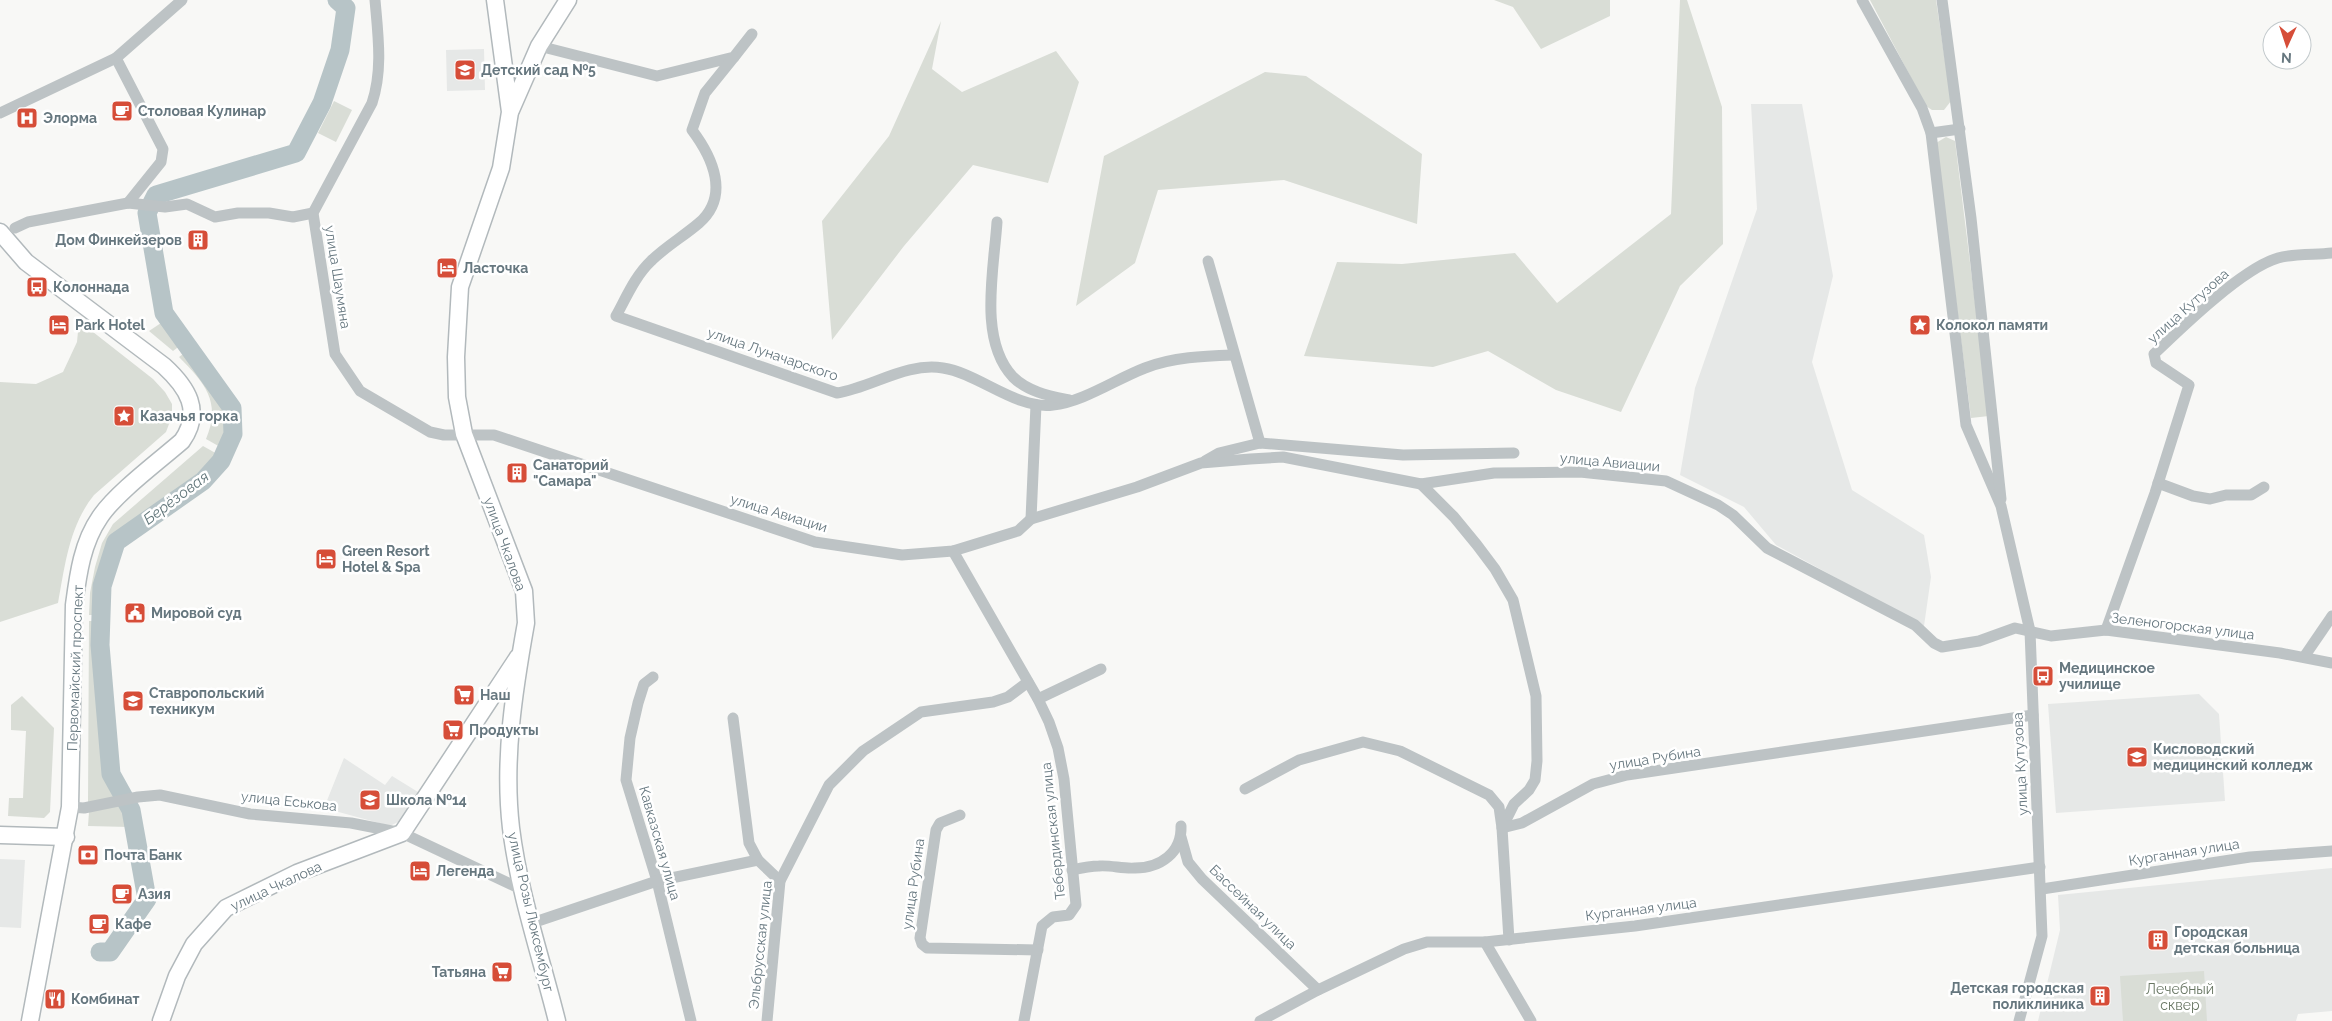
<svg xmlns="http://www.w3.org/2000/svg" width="2332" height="1021" viewBox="0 0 2332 1021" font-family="Raleway,sans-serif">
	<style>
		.built { fill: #e6e8e7 }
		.green { fill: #d9ddd6 }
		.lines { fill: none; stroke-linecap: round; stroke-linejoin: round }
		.river { stroke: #b7c4c7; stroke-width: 19 }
		.secondary-casing { stroke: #b2b9bc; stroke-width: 19 }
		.street { stroke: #bdc3c5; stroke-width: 11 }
		.secondary { stroke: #fff; stroke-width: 16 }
		.labels { text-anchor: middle; stroke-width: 5; stroke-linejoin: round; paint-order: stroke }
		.poi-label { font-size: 14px; font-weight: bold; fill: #66777f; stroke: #fff; text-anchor: start }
		.street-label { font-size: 14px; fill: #66777f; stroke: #fff }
		.park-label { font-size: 14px; fill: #697764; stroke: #fff }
		.water-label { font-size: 15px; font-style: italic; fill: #607579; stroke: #fff }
	</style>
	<rect width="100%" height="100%" fill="#f8f8f6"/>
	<g class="built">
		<polygon points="484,49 485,90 447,91 446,50"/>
		<polygon points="1751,104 1802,104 1833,276 1812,362 1852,490 1924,535 1931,577 1924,626 1776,545 1744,507 1680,475 1695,388 1757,209"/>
		<polygon points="2199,694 2219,714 2225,801 2056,813 2048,704"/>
		<polygon points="344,758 385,785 392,776 418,792 400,821 390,826 324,808"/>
		<polygon points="0,859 25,860 21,928 0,927"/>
		<polygon points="2332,868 2332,1011 2298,1014 2296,1021 2038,1021 2060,930 2058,895"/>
	</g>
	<g class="green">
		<polygon points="1494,0 1610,0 1610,16 1541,49 1513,7"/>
		<polygon points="1680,0 1687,0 1722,107 1723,244 1680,286 1621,412 1556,390 1488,351 1433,367 1304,356 1337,262 1402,264 1515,253 1557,303 1671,214"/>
		<polygon points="1870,0 1936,0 1951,101 1944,110 1932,110 1926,106"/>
		<polygon points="941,21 932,69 962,92 1056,51 1079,82 1048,183 973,165 904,246 832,340 822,221 889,136"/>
		<polygon points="1265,72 1306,76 1422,154 1417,224 1284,180 1158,190 1135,263 1076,306 1104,156"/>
		<polygon points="334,101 352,110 336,142 318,133"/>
		<polygon points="1946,137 1955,141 1989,416 1971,418 1936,143"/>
		<path d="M79,321L153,379L165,392L172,404V416L166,432L94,495C69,526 65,566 58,603L0,622V382L36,384L63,372L77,342Z"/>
		<polygon points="164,321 181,345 173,351 149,331"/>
		<path d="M186,352L227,409L229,433L222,448L206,439C222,402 204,382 179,357Z"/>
		<polygon points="203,446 219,455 200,477 114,541 98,586 97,615 89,615 90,593 95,567 102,543 113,524"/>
		<polygon points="89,621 97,621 97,646 108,774 120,797 88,803"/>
		<polygon points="22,696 54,728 50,812 44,818 8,816 9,798 23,798 26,731 11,730 11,705"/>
		<polygon points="122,805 126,811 129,827 88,826 89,812"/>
		<polygon points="2204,971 2207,1021 2123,1021 2120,976"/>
	</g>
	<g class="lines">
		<polyline class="river" points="100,952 110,952 147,899 131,810 111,774 100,645 102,586 116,542 203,481 221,461 233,434 232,408 164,313 147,213 156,195 296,153 322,103 340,50 346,8 337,0"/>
		<g class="secondary-casing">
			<g id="secondary">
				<path d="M495,0L510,112L501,168L460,287L456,357L457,397L464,434L524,591L526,623C514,690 503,760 511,828C519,893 541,957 557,1021"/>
				<polyline points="511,110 539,46 568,0"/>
				<path d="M0,232L26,262L164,366C187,387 203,411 182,441C159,461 116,493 100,517C82,543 78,575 74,605L70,807L30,1021"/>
				<polyline points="0,835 66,837"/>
				<polyline points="161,1021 177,976 194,944 226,908 297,873 402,833 518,657"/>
			</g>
		</g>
		<g class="street">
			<path d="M375,0C378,35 383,70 372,103L313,213L335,354L360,391L430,432L444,435H494L815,542L902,555L953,551L1018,531L1031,519L1137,487L1201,463L1250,459L1283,457L1421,484L1494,473L1580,472L1666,481L1718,505L1733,515L1767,548L1915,625L1934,643L1942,647L1979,641L2015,628L2051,636L2106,630L2280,653L2332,663"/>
			<polyline points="1862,0 1922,108 1931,133 1966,425 2001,506 2030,631 2042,936 2019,1021"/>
			<polyline points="1942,0 1971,218 2001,499"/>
			<polyline points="539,46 657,76 734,57 752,34"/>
			<path d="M734,57L705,93L692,130C713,158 730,196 699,223C684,236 665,247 651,261C635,276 626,298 616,316L837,393C873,387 906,362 943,368C978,373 1017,410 1053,405C1083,402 1116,379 1145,368C1173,357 1205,356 1234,355"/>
			<polyline points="116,58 163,149 161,162 128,203"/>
			<polyline points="0,113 116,58 182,0"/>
			<polyline points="1931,133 1960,129"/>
			<path d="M997,222C994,269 978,340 1013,377C1028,392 1050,396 1069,400"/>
			<polyline points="15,228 28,222 128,203 165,207 187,204 215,217 238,213 269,213 293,217 313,213"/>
			<polyline points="1208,261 1260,443"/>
			<polyline points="1205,461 1219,453 1260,443 1403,455 1514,453"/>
			<polyline points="2158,483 2193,496 2210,499 2226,495 2251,495 2264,487"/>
			<polyline points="1421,484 1454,517 1477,545 1495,569 1513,600 1536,696 1537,761 1535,780 1529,790 1514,804 1502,828 1509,940"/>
			<polyline points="1031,519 1036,405"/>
			<polyline points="953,551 1038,699 1049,722 1058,748 1064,779 1076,905 1069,915 1053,917 1042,926 1024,1021"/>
			<path d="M2106,630L2155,493L2189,385L2156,363L2154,354C2182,327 2243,268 2278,258C2295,253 2315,255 2332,253"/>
			<polyline points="2304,657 2332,616"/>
			<polyline points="653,677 644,684 638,703 630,738 626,780 657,881 691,1021"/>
			<polyline points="1038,699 1101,669"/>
			<polyline points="733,718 749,843 758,860 780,881"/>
			<polyline points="1245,789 1299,760 1363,742 1400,751 1489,795 1499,807 1502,828 1522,823 1593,784 1627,775 2033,715"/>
			<polyline points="70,807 84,808 138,797 160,795 250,814 351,823 402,833 523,890"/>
			<polyline points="960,815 940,823 936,830 920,938 922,944 927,948 1038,950"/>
			<polyline points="1181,837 1188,862 1202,879 1318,990"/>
			<path d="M1072,870C1081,868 1090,866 1099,866C1111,865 1123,869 1135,868C1160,868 1182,853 1181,826"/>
			<polyline points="2042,889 2250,857 2332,851"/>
			<polyline points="532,923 657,881 758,860"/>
			<polyline points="1485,942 1531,1021"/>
			<polyline points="767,1021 780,881 829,785 863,751 921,712 993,702 1008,697 1028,682"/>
			<polyline points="1260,1021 1318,990 1404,949 1427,942 1485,942 1635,926 2040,867"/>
		</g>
		<use href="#secondary" class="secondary"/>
	</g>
	<defs>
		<g id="school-square" transform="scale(1.125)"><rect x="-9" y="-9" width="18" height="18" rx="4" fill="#d64d38" stroke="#fff"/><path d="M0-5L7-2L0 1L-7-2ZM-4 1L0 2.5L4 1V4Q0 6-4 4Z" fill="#fff"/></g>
		<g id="cafe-square" transform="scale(1.125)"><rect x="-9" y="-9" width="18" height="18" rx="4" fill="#d64d38" stroke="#fff"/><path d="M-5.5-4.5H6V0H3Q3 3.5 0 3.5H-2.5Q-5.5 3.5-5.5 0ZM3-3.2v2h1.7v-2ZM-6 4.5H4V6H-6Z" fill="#fff"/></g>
		<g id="hospital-square" transform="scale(1.125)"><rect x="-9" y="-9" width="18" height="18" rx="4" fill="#d64d38" stroke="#fff"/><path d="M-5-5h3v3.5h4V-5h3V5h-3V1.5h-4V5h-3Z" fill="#fff"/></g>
		<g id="building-square" transform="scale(1.125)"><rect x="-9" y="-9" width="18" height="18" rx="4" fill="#d64d38" stroke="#fff"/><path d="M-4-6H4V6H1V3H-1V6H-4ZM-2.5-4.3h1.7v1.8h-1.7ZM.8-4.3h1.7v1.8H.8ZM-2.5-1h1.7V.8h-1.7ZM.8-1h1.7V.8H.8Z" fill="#fff"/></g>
		<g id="hotel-square" transform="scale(1.125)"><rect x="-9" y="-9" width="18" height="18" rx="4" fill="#d64d38" stroke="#fff"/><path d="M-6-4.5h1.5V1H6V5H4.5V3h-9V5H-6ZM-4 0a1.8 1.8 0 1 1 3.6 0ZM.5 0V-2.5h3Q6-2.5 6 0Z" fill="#fff"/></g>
		<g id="bus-square" transform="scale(1.125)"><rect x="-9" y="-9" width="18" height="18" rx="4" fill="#d64d38" stroke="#fff"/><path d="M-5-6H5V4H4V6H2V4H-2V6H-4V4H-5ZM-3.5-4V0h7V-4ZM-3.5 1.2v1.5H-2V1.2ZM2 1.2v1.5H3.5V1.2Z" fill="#fff"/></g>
		<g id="sight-square" transform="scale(1.125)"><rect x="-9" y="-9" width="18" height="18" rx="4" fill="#d64d38" stroke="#fff"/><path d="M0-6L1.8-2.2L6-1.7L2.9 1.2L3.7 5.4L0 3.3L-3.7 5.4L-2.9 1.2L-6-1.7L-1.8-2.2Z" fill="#fff"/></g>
		<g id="civic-square" transform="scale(1.125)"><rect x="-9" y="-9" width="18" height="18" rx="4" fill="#d64d38" stroke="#fff"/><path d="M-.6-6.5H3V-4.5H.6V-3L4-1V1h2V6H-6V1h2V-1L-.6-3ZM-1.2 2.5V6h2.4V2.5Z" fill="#fff"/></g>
		<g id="supermarket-square" transform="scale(1.125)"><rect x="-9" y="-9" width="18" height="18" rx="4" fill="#d64d38" stroke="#fff"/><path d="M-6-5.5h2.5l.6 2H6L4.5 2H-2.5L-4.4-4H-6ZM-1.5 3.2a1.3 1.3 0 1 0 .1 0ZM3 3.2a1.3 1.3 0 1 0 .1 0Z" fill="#fff"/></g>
		<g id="university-square" transform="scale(1.125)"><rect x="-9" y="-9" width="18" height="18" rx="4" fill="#d64d38" stroke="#fff"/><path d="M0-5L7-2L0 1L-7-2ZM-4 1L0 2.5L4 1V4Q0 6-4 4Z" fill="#fff"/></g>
		<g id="bank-square" transform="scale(1.125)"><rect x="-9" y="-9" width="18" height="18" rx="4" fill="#d64d38" stroke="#fff"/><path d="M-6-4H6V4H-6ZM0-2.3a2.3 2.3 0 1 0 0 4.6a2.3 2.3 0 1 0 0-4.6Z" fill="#fff"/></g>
		<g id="restaurant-square" transform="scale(1.125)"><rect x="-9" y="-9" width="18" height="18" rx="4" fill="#d64d38" stroke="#fff"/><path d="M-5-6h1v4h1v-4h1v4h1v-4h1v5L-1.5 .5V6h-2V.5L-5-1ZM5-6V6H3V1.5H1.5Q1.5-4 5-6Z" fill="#fff"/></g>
	</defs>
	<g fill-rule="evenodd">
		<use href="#school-square" x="465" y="70"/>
		<use href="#cafe-square" x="122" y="111"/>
		<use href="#hospital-square" x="27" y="118"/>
		<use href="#building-square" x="198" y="240"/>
		<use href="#hotel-square" x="447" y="268"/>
		<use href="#bus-square" x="37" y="287"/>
		<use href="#hotel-square" x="59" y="325"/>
		<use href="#sight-square" x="1920" y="325"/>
		<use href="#sight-square" x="124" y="416"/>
		<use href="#building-square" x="517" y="473"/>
		<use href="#hotel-square" x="326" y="559"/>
		<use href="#civic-square" x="135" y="613"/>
		<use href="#bus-square" x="2043" y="676"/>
		<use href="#supermarket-square" x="464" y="695"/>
		<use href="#university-square" x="133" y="701"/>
		<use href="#supermarket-square" x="453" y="730"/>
		<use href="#university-square" x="2137" y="757"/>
		<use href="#school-square" x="370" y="800"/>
		<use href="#bank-square" x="88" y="855"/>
		<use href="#hotel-square" x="420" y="871"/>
		<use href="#cafe-square" x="122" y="894"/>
		<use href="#cafe-square" x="99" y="924"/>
		<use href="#building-square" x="2158" y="940"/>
		<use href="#supermarket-square" x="502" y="972"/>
		<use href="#building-square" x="2100" y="996"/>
		<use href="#restaurant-square" x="55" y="999"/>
	</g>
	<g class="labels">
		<g class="poi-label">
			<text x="481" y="75">Детский сад №5</text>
			<text x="138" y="116">Столовая Кулинар</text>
			<text x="43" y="123">Элорма</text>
			<text x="182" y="245" text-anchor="end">Дом Финкейзеров</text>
			<text x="463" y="273">Ласточка</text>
			<text x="53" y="292">Колоннада</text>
			<text x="75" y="330">Park Hotel</text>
			<text x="1936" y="330">Колокол памяти</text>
			<text x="140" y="421">Казачья горка</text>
			<text x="533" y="470">Санаторий<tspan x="533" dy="16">"Самара"</tspan></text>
			<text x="342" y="556">Green Resort<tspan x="342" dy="16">Hotel &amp; Spa</tspan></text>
			<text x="151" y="618">Мировой суд</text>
			<text x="2059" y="673">Медицинское<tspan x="2059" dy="16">училище</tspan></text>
			<text x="149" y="698">Ставропольский<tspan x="149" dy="16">техникум</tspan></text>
			<text x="480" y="700">Наш</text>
			<text x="469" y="735">Продукты</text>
			<text x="2153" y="754">Кисловодский<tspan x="2153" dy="16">медицинский колледж</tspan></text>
			<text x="386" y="805">Школа №14</text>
			<text x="104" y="860">Почта Банк</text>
			<text x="436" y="876">Легенда</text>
			<text x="138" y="899">Азия</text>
			<text x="115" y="929">Кафе</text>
			<text x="2174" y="937">Городская<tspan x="2174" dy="16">детская больница</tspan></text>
			<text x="486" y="977" text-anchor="end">Татьяна</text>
			<text x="2084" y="993" text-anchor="end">Детская городская<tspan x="2084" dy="16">поликлиника</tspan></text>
			<text x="71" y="1004">Комбинат</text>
		</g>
		<g class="street-label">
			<text transform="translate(338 277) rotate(81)" y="5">улица Шаумяна</text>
			<text transform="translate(2188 306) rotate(-42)" y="5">улица Кутузова</text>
			<text transform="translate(773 354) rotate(19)" y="5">улица Луначарского</text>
			<text transform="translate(1610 462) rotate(5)" y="5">улица Авиации</text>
			<text transform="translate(779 513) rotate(17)" y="5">улица Авиации</text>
			<text transform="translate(505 544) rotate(70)" y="5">улица Чкалова</text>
			<text transform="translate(2183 626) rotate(7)" y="5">Зеленогорская улица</text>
			<text transform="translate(75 668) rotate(-88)" y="5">Первомайский проспект</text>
			<text transform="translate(1655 758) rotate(-9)" y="5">улица Рубина</text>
			<text transform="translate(2020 764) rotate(-93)" y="5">улица Кутузова</text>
			<text transform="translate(289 801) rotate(6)" y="5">улица Еськова</text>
			<text transform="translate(1053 831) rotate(-96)" y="5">Тебердинская улица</text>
			<text transform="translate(660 843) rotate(74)" y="5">Кавказская улица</text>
			<text transform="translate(2184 852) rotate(-9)" y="5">Курганная улица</text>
			<text transform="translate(913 884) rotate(-82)" y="5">улица Рубина</text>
			<text transform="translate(276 886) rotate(-25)" y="5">улица Чкалова</text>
			<text transform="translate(1253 907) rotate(44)" y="5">Бассейная улица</text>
			<text transform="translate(1641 909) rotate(-7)" y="5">Курганная улица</text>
			<text transform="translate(531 912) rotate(77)" y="5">улица Розы Люксембург</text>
			<text transform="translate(760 945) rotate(-84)" y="5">Эльбрусская улица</text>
		</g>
		<g class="park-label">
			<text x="2180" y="994">Лечебный<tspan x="2180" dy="16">сквер</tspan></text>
		</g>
		<g class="water-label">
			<text transform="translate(176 498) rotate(-37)" y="5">Берёзовая</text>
		</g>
	</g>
	<g transform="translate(2287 45) rotate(183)"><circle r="24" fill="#ffffff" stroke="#c2c9cc"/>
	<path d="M0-4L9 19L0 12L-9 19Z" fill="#d64d38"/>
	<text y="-8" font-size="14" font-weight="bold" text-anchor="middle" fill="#66777f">N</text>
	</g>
</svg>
